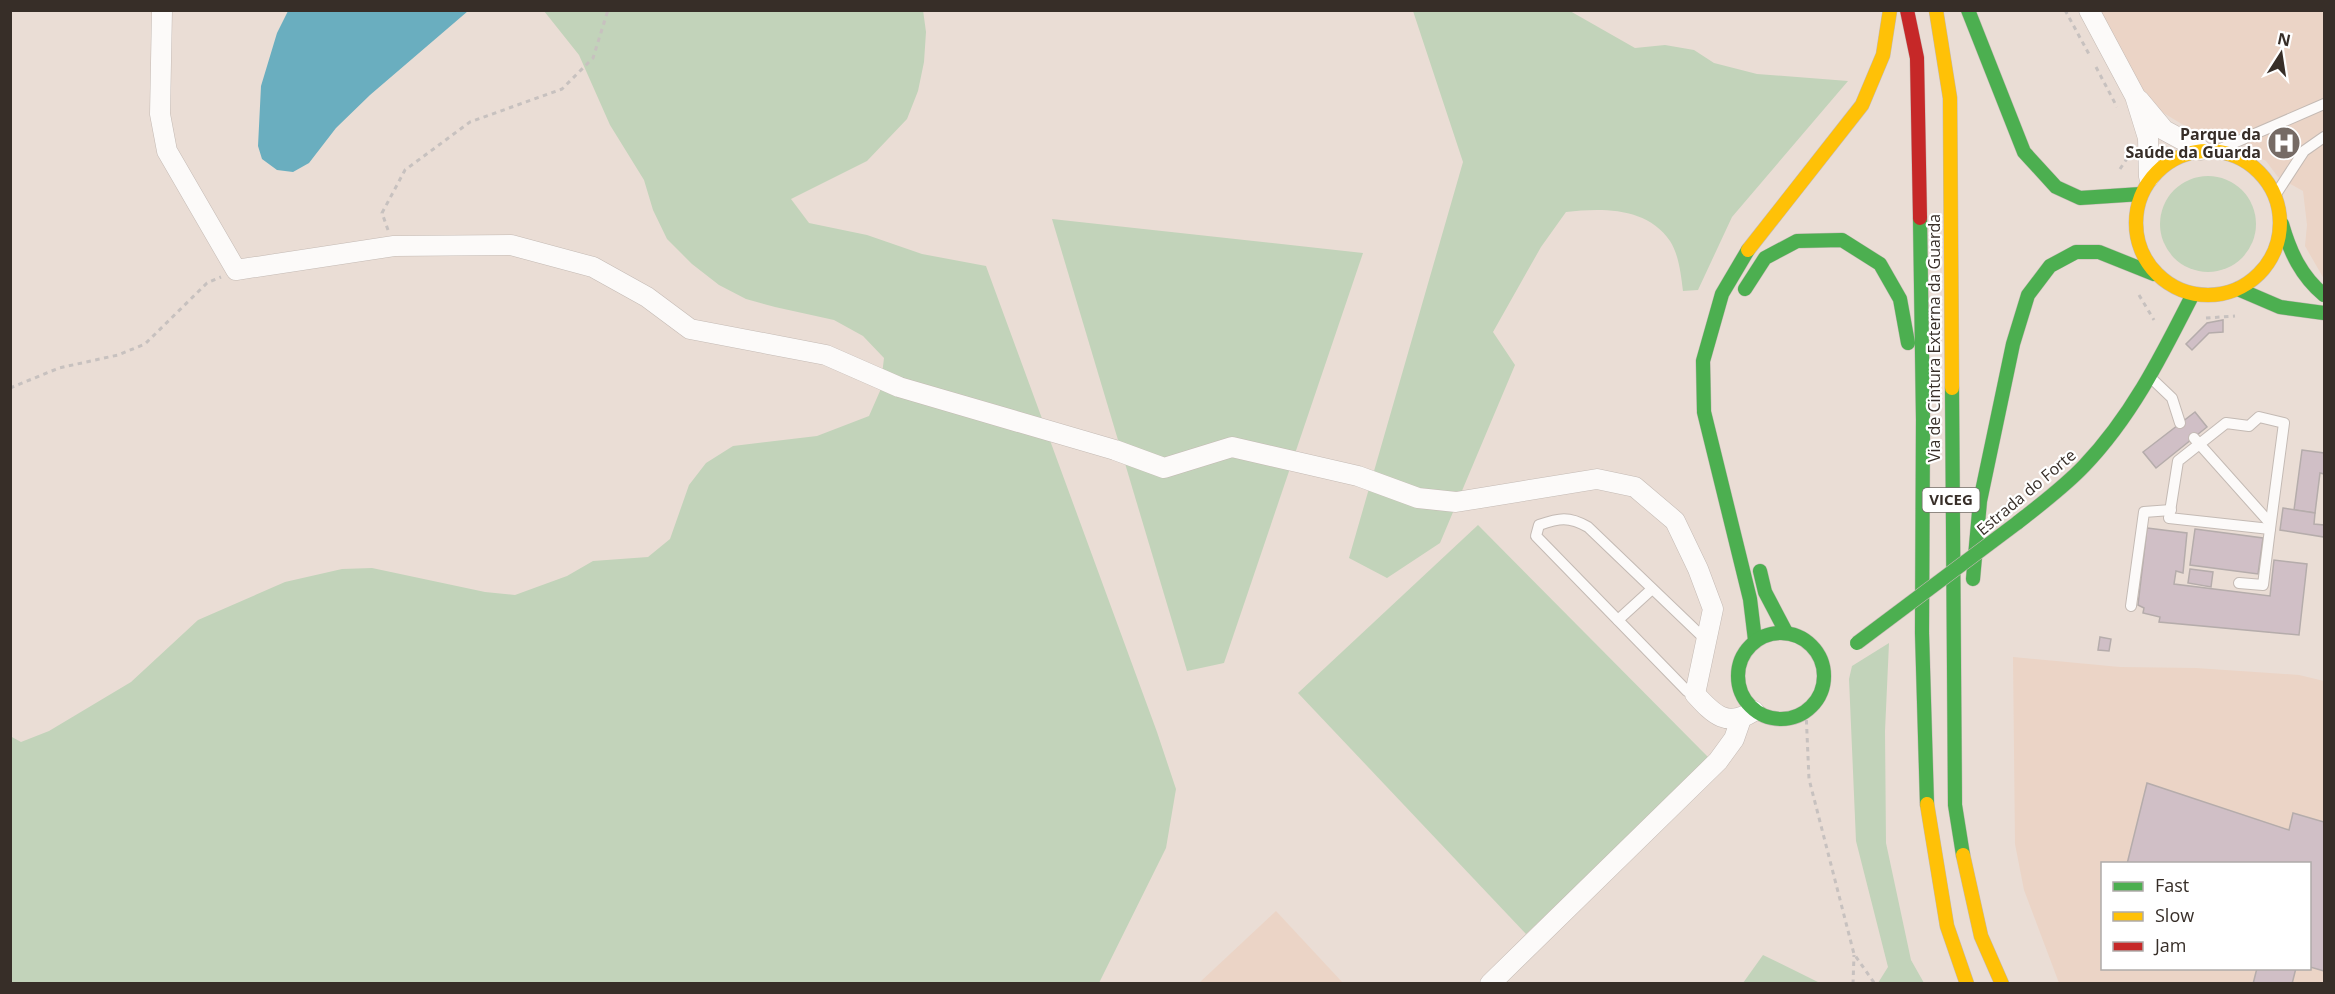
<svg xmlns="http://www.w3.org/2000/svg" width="2335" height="994" viewBox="0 0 2335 994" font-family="'Open Sans',sans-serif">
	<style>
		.built { fill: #ebd4c6; fill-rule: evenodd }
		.green { fill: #c2d3ba }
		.water { fill: #6aaebf }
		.building { fill: #d0bfc6; stroke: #b5acab; stroke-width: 1.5 }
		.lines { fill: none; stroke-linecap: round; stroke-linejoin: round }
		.lane-casing { stroke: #c4bab4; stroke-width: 12 }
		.street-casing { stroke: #c4bab4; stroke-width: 21 }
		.fast-casing { stroke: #c4bab4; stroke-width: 15 }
		.slow-casing { stroke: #c4bab4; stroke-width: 15 }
		.jam-casing { stroke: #c4bab4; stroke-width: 15 }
		.path { stroke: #c7c1bf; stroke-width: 3; stroke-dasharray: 4.5 4.5; stroke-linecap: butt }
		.lane { stroke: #fcfaf9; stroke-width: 10 }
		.street { stroke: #fcfaf9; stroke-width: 20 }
		.fast { stroke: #4caf50; stroke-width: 14 }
		.slow { stroke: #ffc107; stroke-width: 14 }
		.jam { stroke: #c62828; stroke-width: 14 }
		.fast-bridge-casing { stroke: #c4bab4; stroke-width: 15; stroke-linecap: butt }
		.fast-bridge { stroke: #4caf50; stroke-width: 14 }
		.labels { text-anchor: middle; stroke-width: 4.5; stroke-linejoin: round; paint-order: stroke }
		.shield { fill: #fff; stroke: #736d68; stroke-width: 1.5 }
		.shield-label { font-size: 15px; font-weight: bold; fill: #372e28 }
		.poi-label { font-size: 16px; font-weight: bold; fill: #372e28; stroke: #fff; text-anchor: end }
		.street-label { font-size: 16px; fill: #372e28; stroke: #fff }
	</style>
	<rect width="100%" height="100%" fill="#eaddd5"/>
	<g class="built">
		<polygon points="2098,11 2324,11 2324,279 2305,246 2307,225 2303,191 2278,177 2266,161 2251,153 2238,134 2195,132 2152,106"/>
		<path d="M2013,657L2120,667L2196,668L2299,675L2324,681V983H2059L2024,890L2015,844ZM2102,864H2310V968H2102Z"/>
		<polygon points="1276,911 1343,983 1199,983"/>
	</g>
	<g class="green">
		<polygon points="923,10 926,32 924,62 918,91 907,119 867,161 791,199 809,223 867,235 922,254 986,266 1157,732 1176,789 1166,848 1099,983 11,984 10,736 21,742 49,731 131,682 198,620 285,582 342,569 372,568 485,592 515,595 567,576 593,561 648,557 670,539 689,485 706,463 733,446 817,436 869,416 880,391 884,358 863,336 834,320 775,307 746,299 719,285 692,264 667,239 653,210 644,180 610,125 579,55 544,11"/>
		<path d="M1413,11H1570L1635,48L1665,45L1694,50L1714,63L1757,74L1848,81L1732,217L1698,290L1683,291C1681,275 1679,255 1670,241C1647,207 1602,208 1566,212L1541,247L1493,332L1515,365L1440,543L1387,578L1349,558L1463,162Z"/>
		<circle cx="2208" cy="224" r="48"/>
		<polygon points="1052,219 1363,253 1224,663 1187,671"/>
		<polygon points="1478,525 1710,759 1526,934 1298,693"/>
		<polygon points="1889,643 1885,731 1886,843 1911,960 1924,983 1878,983 1888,967 1856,841 1849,679 1852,666"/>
		<polygon points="1763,955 1820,983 1743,983"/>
	</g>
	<polygon class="water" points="288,11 288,10 468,11 370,95 336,128 309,163 293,172 277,170 262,159 258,146 261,86 277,33"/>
	<g class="building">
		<polygon points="2223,320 2223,332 2209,333 2192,350 2186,344 2207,323"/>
		<polygon points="2195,412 2207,427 2156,468 2143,452"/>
		<polygon points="2302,450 2324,453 2324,474 2320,473 2315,513 2294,510"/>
		<polygon points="2283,508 2315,513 2314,524 2324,525 2324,537 2280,530"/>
		<polygon points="2147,528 2187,533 2183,573 2176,571 2174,584 2270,596 2274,560 2307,564 2299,635 2159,622 2160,617 2143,613 2144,608 2138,605"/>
		<polygon points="2195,529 2263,538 2258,574 2190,565"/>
		<polygon points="2190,569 2213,572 2211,587 2188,583"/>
		<polygon points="2100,637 2111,639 2109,651 2098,650"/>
		<polygon points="2147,783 2289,830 2293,813 2324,822 2324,971 2310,967 2310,864 2127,864"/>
		<polygon points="2257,968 2296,968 2292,984 2253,984"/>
	</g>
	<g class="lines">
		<g class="lane-casing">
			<g id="lane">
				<polyline points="2220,149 2324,104"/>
				<polyline points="2276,194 2304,151 2324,137"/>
				<polyline points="2150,377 2172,398 2180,423"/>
				<polygon points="2259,417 2284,423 2270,529 2169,518 2178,461 2226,423 2249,426"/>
				<polyline points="2194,438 2269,522"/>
				<polyline points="2239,583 2263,585 2270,529"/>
				<polyline points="2131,606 2144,512 2171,510"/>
				<polyline points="1618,620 1652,589"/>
				<path d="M1695,694L1687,691L1536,536L1539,525C1559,518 1569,516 1588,527L1708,642"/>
			</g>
		</g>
		<g class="street-casing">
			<g id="street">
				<path d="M162,10L160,114L167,151L236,270L394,246L511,245L593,267L647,297L690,329L826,355L899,387L1115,450L1164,468L1232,447L1358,476L1418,498L1456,502L1597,479L1635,487L1675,521L1698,569L1713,609L1695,694C1714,715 1727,728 1754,711"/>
				<polyline points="2089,10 2135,96 2148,138 2149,177"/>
				<polyline points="2139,100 2164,130 2201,150"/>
				<polyline points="1490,984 1718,761 1734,739 1741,719"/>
			</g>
		</g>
		<g class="fast-casing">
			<g id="fast">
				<polyline points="1968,10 2024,152 2056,187 2080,198 2141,194"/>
				<polyline points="1920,218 1923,419 1922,633 1927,804"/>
				<path d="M2282,224C2290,252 2301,276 2324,295"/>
				<polyline points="1748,250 1722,294 1703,361 1704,412 1750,599 1755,640"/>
				<polyline points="1745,289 1765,258 1797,241 1842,240 1880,264 1900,299 1908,343"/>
				<polyline points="2238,289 2280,307 2324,313"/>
				<polyline points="1952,388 1955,805 1963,855"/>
				<path d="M2017,523C2040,505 2064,487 2084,466C2132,416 2162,355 2193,294"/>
				<polyline points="1760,571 1765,592 1786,632"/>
				<polyline points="1973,579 1980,501 2013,344 2028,295 2050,266 2076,252 2099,252 2154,274"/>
				<circle cx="1781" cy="676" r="43"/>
			</g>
		</g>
		<g class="slow-casing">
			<g id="slow">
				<polyline points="1936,10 1950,98 1952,388"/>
				<circle cx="2208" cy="223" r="72"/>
				<polyline points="1748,250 1862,105 1883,55 1890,10"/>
				<polyline points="1927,804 1947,926 1967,984"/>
				<polyline points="1963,855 1981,936 2002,984"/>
			</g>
		</g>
		<g class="jam-casing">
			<polyline id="jam" points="1907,10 1917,58 1920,218"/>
		</g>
		<g class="path">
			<polyline points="2065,10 2090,56"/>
			<polyline points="2096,67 2117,107"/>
			<polyline points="2120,169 2130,154"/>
			<polyline points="388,230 382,213 405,170 470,122 562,89 593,58 608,10"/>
			<polyline points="2139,295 2154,320"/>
			<polyline points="2206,318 2235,316"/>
			<polyline points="10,388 59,368 118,355 145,344 207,283 221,277"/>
			<polyline points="1806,711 1809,779 1854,954 1875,984"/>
			<polyline points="1853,984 1854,955"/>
		</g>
		<use href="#lane" class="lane"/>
		<use href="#street" class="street"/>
		<use href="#fast" class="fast"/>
		<use href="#slow" class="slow"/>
		<use href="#jam" class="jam"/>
		<g class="fast-bridge-casing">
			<polyline id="fast-bridge" points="1857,643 2017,523"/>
		</g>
		<use href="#fast-bridge" class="fast-bridge"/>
	</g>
	<defs>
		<g id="hospital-disc" transform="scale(1.725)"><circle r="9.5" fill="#766b65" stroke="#fff"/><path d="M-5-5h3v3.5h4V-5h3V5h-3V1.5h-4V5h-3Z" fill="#fff"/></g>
	</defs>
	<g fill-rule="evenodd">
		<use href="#hospital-disc" x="2284" y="143"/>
	</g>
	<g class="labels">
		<rect class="shield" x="1922.5" y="488" width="57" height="24" rx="4.5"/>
		<g class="shield-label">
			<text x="1951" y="505">VICEG</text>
		</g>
		<g class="poi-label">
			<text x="2261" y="140">Parque da<tspan x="2261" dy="18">Saúde da Guarda</tspan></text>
		</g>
		<g class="street-label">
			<text transform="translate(1934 338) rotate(-90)" y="6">Via de Cintura Externa da Guarda</text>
			<text transform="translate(2026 492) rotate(-40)" y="6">Estrada do Forte</text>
		</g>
	</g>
	<rect width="2335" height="994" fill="none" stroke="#372e28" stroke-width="24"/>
	<rect x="2101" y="862" width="210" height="108" fill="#ffffff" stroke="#afaba9" stroke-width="1.5"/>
	<rect x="2113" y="882" width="30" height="9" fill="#4caf50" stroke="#afaba9" stroke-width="1.5"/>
	<text x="2155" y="892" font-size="18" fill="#372e28">Fast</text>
	<rect x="2113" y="912" width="30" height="9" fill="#ffc107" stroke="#afaba9" stroke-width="1.5"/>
	<text x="2155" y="922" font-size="18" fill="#372e28">Slow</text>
	<rect x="2113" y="942" width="30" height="9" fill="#c62828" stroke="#afaba9" stroke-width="1.5"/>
	<text x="2155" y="952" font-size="18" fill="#372e28">Jam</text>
	<g transform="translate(2281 54) rotate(12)" stroke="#ffffff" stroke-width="4.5" paint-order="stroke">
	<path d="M0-4.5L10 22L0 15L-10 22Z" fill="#372e28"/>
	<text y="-9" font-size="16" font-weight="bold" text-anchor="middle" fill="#372e28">N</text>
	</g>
</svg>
